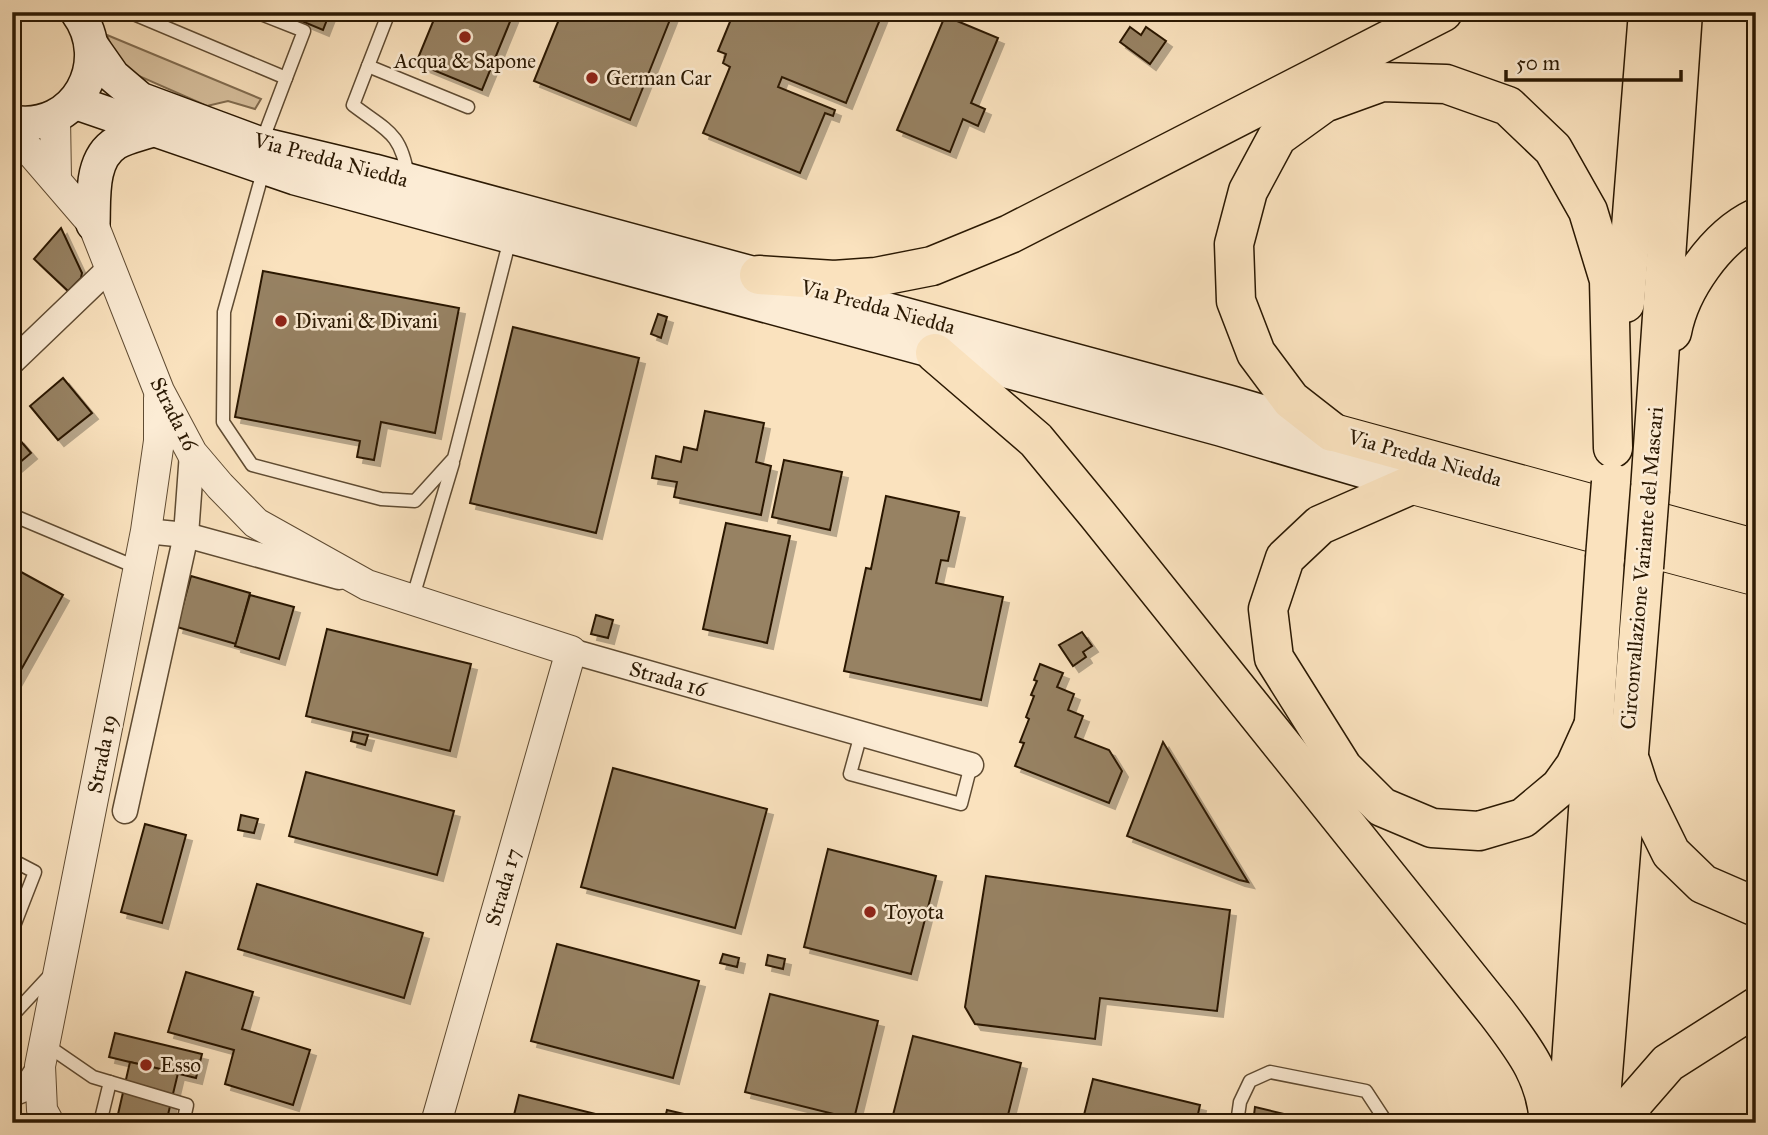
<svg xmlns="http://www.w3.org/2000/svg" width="1768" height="1135" viewBox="0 0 1768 1135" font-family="'IM FELL Great Primer',serif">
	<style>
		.green { fill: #d7c09e; stroke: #816c50; stroke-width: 2 }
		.building { fill: #978264; stroke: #2b1903; stroke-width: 2; filter: url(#shadow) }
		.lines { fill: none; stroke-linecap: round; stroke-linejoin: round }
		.service-casing { stroke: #5f4b32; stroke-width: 15 }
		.minor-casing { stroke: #5f4b32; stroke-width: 27 }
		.tertiary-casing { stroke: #5f4b32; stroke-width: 32 }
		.secondary-casing { stroke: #2b1903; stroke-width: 36 }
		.primary-casing { stroke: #2b1903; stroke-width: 39 }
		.trunk-casing { stroke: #2b1903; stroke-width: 41 }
		.service { stroke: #fcecd5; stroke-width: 12 }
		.minor { stroke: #fcecd5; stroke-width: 24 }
		.tertiary { stroke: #fcecd5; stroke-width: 30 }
		.secondary { stroke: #fcecd5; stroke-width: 33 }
		.primary { stroke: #fae2be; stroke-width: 37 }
		.trunk { stroke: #fae2be; stroke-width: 38 }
		.trunk-bridge-casing { stroke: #2b1903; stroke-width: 41; stroke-linecap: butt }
		.trunk-bridge { stroke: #fae2be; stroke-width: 38 }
		.poi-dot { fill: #8f2418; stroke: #fcecd5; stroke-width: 2.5 }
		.labels { text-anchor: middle; stroke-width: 5; stroke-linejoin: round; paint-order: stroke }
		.poi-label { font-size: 21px; fill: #2b1903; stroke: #fcecd5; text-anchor: start }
		.street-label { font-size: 21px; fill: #2b1903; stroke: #fcecd5 }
	</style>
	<defs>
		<filter id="shadow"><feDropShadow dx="6" dy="6" stdDeviation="0" flood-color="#0004"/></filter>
	</defs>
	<rect width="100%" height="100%" fill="#fae2be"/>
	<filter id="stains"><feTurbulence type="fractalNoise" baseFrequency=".00286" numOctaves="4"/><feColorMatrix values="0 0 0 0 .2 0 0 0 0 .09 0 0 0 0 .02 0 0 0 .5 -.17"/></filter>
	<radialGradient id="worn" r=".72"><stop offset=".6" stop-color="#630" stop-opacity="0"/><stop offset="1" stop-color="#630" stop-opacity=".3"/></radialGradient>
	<polygon class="green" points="107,35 261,99 255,109 228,101 207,106 132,73 116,59"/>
	<g class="building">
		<polygon points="280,12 330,12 323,30"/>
		<polygon points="437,12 514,12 482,90 416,63"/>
		<polygon points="562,12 673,12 630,120 534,81"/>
		<polygon points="734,12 883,12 846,103 782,77 778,87 835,110 833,116 825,113 800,173 703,133 730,67 723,63 726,54 718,51"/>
		<polygon points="945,16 998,38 971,103 985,109 978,126 963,119 950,152 897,130"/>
		<polygon points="1130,27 1141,35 1146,27 1166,41 1150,64 1120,42"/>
		<polygon points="61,228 82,273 81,278 68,291 34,259"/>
		<polygon points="263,271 459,308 435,433 381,422 374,460 357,457 360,441 235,417"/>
		<polygon points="658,314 667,317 661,338 651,334"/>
		<polygon points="513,327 639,358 596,533 470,503"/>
		<polygon points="63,378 92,413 58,440 30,406"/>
		<polygon points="705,411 764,423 756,462 771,466 761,515 674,497 677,482 652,478 656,456 681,462 684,447 697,450"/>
		<polygon points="18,438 31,453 12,469 12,443"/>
		<polygon points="784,460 842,472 830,530 772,517"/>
		<polygon points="886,496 959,512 948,561 941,560 936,583 1003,597 981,700 844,671 866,568 871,569"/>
		<polygon points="726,523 790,536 767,643 703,629"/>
		<polygon points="12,567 63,595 12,686"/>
		<polygon points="191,576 250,593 236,644 177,627"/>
		<polygon points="250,595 294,607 279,659 235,646"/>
		<polygon points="596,615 613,620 608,638 591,634"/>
		<polygon points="327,629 471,664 450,751 306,716"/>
		<polygon points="1082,632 1092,646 1083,652 1086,657 1073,666 1059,645"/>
		<polygon points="1040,664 1063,673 1057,687 1074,694 1068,710 1083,716 1075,737 1109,750 1122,771 1109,803 1015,766 1024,743 1020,742 1029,719 1026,717 1034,696 1031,695 1037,681 1034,680"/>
		<polygon points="353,732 368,735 365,745 351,741"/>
		<polygon points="1163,742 1248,882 1239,880 1127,836"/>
		<polygon points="613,768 767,809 735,928 581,887"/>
		<polygon points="306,772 454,811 437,875 289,836"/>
		<polygon points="241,815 258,819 254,833 238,830"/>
		<polygon points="145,824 186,835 162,923 121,912"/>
		<polygon points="828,849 936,876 911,974 804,947"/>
		<polygon points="986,876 1230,910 1217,1011 1100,998 1095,1039 975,1024 965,1007"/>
		<polygon points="257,884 423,933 404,998 238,949"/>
		<polygon points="557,944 699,981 673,1078 531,1041"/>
		<polygon points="723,954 739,958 737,967 720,963"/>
		<polygon points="768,955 785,959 783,969 766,965"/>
		<polygon points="186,972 253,992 242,1029 310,1050 293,1105 225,1084 234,1050 168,1032"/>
		<polygon points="770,994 878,1021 854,1119 745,1092"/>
		<polygon points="115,1033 202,1054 196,1078 109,1057"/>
		<polygon points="913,1036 1021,1063 1006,1123 891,1123"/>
		<polygon points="130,1062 178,1073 166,1123 116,1123"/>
		<polygon points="1093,1079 1200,1105 1196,1123 1082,1123"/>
		<polygon points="519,1095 628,1122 628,1123 512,1123"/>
		<polygon points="1255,1107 1322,1123 1253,1123"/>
		<polygon points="667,1110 684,1114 682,1122 665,1118"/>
	</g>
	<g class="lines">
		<g class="service-casing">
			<g id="service">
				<polyline points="129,12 286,78 261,144"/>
				<polyline points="256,12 304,31 286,78"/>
				<polyline points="389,12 368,66 468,107"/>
				<path d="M368,66L353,105C387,131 401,132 408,177"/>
				<polyline points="264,168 224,312 223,422 252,465 381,499 415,501 454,458 510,239"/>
				<polyline points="12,515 138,568"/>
				<polyline points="412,600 453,463"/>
				<polyline points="861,734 850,774 961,804 971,765"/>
				<polyline points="12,860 35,872 12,931"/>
				<polyline points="12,1016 51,974"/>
				<polyline points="45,1044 93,1077 187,1105 183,1123"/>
				<polyline points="100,1123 110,1082"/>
				<polyline points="1237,1123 1240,1102 1250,1081 1270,1072 1366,1091 1387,1123"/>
			</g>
		</g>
		<g class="minor-casing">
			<g id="minor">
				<polyline points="12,362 110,268"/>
				<polyline points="146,531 186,535 339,577"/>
				<polyline points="571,651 971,765"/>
				<polyline points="125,811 186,535 192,453"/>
				<polyline points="12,1094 25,1089 40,1066"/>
			</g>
		</g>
		<g class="tertiary-casing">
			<g id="tertiary">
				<polyline points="55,117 56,180"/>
				<polyline points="12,130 93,224 159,391 192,453 220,486 256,523 367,585 571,651 436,1123"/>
				<polyline points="49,1123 42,1110 40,1066 146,531 159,441 159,398"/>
			</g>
		</g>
		<g class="secondary-casing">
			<g id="secondary">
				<polyline points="92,46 113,76 140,99 261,144 374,171 759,275 1232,403 1325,430"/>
				<polyline points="74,102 295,178 1220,429 1411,485"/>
				<path d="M12,122C76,133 114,62 77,12"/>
				<path d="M93,224C94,198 90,159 116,143C126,137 141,134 152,130"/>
			</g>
		</g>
		<g class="primary-casing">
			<g id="primary">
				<polyline points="1332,432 1756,548"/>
				<polyline points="1411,485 1756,577"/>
			</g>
		</g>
		<g class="trunk-casing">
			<g id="trunk">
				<polyline points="759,275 834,280 876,277 932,266 1010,234 1443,12"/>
				<polyline points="1625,303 1648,12"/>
				<path d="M1672,332C1680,289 1716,237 1756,218"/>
				<path d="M935,353L1036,440L1097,514L1497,1013C1524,1049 1546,1076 1549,1123"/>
				<polyline points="1332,432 1291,400 1256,353 1236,301 1234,244 1248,191 1277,137 1324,103 1382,82 1446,84 1508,106 1553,149 1588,211 1609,280 1613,448"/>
				<polyline points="1411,485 1320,525 1285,558 1268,609 1274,658 1343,768 1382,807 1432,828 1479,831 1523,818 1560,787 1575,766 1594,724"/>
				<polyline points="1650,490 1683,12"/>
				<polyline points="1631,763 1639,788 1671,853 1703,884 1756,907"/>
				<polyline points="1567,1123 1605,558"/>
				<polyline points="1599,1123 1644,568"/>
				<polyline points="1626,1123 1634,1102 1668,1063 1756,1007"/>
			</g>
		</g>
		<use href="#service" class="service"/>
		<use href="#minor" class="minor"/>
		<use href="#tertiary" class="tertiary"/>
		<use href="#secondary" class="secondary"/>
		<use href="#primary" class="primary"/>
		<use href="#trunk" class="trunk"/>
		<g class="trunk-bridge-casing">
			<g id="trunk-bridge">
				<polyline points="1605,558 1611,482"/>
				<polyline points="1644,568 1650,490"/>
			</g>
		</g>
		<use href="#trunk-bridge" class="trunk-bridge"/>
	</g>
	<g class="poi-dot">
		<circle cx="465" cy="37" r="7"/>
		<circle cx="592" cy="78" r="7"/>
		<circle cx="281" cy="321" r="7"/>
		<circle cx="870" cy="912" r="7"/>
		<circle cx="146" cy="1065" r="7"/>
	</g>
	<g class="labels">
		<g class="poi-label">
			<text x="465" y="68" text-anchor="middle">Acqua &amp; Sapone</text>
			<text x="606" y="85">German Car</text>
			<text x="295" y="328">Divani &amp; Divani</text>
			<text x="884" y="919">Toyota</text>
			<text x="160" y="1072">Esso</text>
		</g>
		<g class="street-label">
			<text transform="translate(331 160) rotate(15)" y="7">Via Predda Niedda</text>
			<text transform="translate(878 307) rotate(15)" y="7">Via Predda Niedda</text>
			<text transform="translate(174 414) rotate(63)" y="7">Strada 16</text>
			<text transform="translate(1425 458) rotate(16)" y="7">Via Predda Niedda</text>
			<text transform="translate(1642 568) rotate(-85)" y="7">Circonvallazione Variante del Mascari</text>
			<text transform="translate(668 679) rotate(16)" y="7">Strada 16</text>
			<text transform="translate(102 754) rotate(-79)" y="7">Strada 19</text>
			<text transform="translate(503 887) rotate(-74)" y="7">Strada 17</text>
		</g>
	</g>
	<rect width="1768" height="1135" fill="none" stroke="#fae2be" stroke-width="42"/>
	<rect x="14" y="14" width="1740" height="1107" fill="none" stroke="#2b1903" stroke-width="3.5"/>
	<rect x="21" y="21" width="1726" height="1093" fill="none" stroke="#2b1903" stroke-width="2"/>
	<path d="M1506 70v10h175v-10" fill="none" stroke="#2b1903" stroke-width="3.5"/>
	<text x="1516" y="70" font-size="21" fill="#2b1903" stroke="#fcecd5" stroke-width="5" paint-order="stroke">50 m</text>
	<rect width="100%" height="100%" filter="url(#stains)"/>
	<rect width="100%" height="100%" fill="url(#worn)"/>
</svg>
